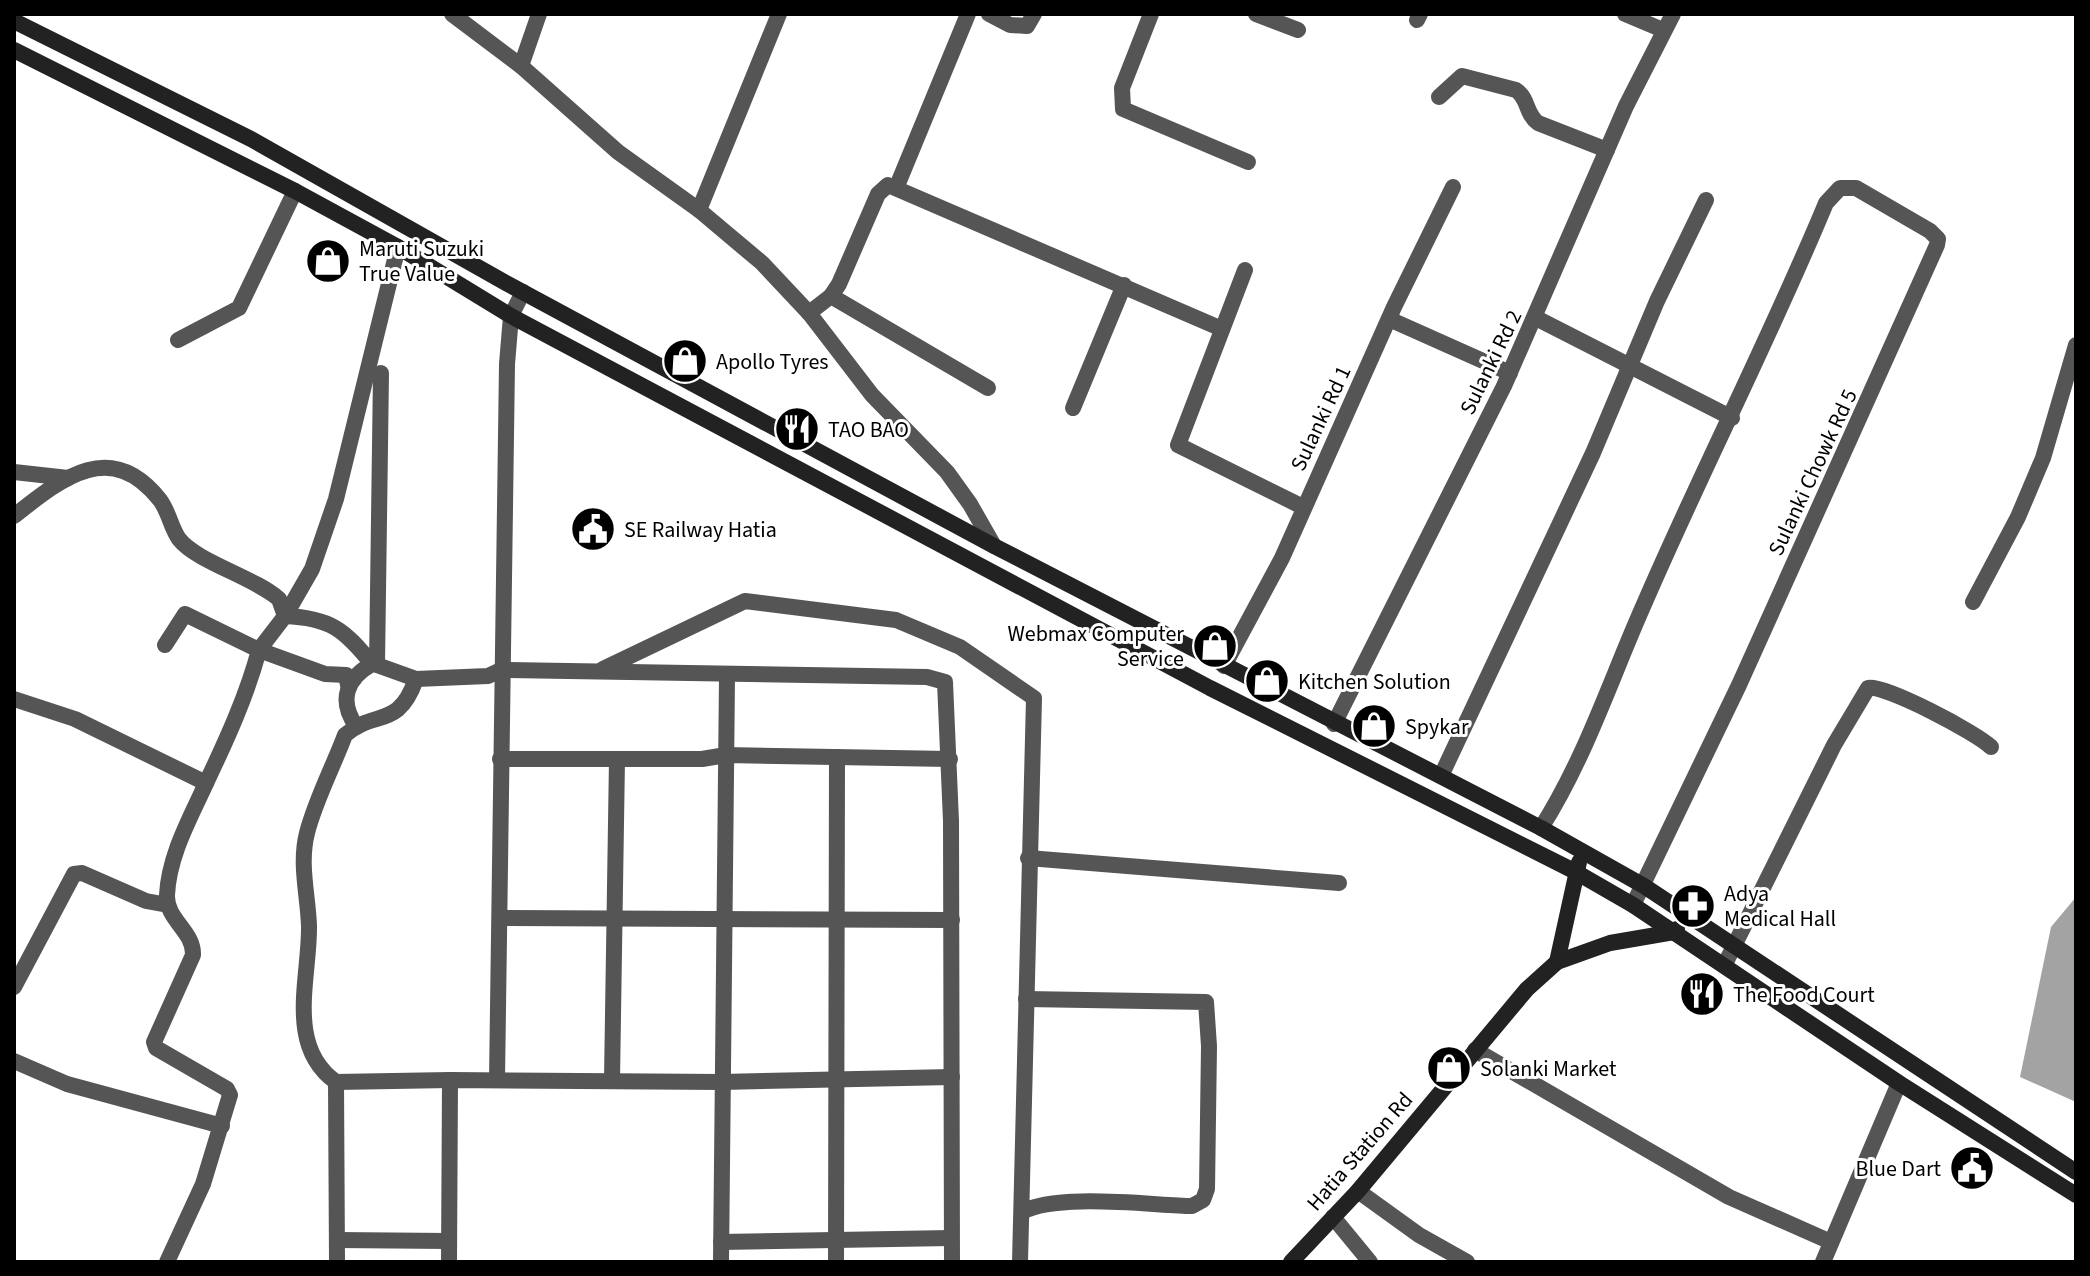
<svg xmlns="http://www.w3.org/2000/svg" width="2090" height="1276" viewBox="0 0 2090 1276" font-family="'Source Sans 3',sans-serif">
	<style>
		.water { fill: #a3a3a3 }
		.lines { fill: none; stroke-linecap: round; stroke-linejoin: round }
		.street { stroke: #555; stroke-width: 16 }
		.secondary { stroke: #222; stroke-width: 16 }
		.labels { text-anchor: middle; stroke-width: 6; stroke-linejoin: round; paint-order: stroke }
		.poi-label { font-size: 22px; fill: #000; stroke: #fff; text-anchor: start }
		.street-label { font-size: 22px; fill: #000; stroke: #fff }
	</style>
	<rect width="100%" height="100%" fill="#fff"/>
	<polygon class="water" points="2076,897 2076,1102 2020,1077 2051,927"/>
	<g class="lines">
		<g class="street">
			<polyline points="452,14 521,66 618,152 699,210 762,263 809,313 872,395 947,472 970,504 994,546"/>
			<polyline points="989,14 1010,25 1027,26 1034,14"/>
			<polyline points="1151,14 1122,88 1123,109 1248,162"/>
			<polyline points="1256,14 1298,30"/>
			<polyline points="1625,14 1663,30"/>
			<polyline points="1417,20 1420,14"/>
			<polyline points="521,66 539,14"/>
			<path d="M1439,97L1462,76L1516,90C1529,99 1525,113 1538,123L1607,150"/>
			<polyline points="897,186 968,14"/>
			<polyline points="699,210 779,14"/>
			<polyline points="1245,270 1178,445 1303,507"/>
			<polyline points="831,296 988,388"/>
			<polyline points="809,313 831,296 839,284 878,194 888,185 1222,329"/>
			<polyline points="1536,318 1732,418"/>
			<polyline points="1389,319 1510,373"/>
			<polyline points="178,340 239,308 295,191"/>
			<polyline points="381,373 377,665 416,679 488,676 501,670 927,677 945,682 951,821 952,1262"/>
			<polyline points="1073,408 1124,285"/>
			<polyline points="14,472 68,478"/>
			<path d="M14,516C62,478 111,438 160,500C169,512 171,528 179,539C197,562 254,577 279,599L285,616L259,650L325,674L346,675L348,685"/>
			<polyline points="1973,602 2018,517 2043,458 2076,345"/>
			<path d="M165,645L185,614L259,650C247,695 227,739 207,781C191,817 169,854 167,895C166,920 194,931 193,955L154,1042L156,1048L227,1089L230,1095L203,1184L167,1262"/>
			<polyline points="1224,666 1282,558 1394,307 1453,187"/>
			<polyline points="603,669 745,601 896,620 960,647 1034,698 1020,1262"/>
			<path d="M416,679C398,730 375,709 345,735C333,767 315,801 307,833C299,864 308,895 309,926C310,977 285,1046 336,1082L450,1080"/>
			<polyline points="14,699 75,719 206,783"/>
			<polyline points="1334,724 1504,386 1626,106 1673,14"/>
			<path d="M356,726C338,700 347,678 372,664C344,629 330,618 285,616L312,569L336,499L398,247"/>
			<polyline points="500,759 702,759 726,755 950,759"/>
			<polyline points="1441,776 1593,453 1657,301 1706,200"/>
			<path d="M1541,828C1586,757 1611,678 1645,602C1703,468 1770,338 1826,203L1840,188H1856L1930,231L1938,239L1937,245L1739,685L1633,905"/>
			<polyline points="1028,858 1339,883"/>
			<polyline points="500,918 952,920"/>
			<path d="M1725,964L1834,745L1868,688C1884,684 1977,733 1991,747"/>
			<polyline points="14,987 74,874 82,873 146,901 168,905"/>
			<polyline points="1475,1050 1729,1197 1831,1242"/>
			<polyline points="14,1061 67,1084 222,1126"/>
			<polyline points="497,1080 507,364 511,316 523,292"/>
			<polyline points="612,1080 617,759"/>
			<polyline points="336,1082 337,1262"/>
			<polyline points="1358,1191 1419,1235 1467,1262"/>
			<path d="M1022,1212C1056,1193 1149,1205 1192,1206L1203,1200L1207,1189L1209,1046L1206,1002L1026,999"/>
			<polyline points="1333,1217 1370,1262"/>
			<polyline points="337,1240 448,1241"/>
			<polyline points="721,1242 951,1238"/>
			<polyline points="449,1262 450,1080 721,1082 952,1077"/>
			<polyline points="721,1262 727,677"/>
			<polyline points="836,1262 837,757"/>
			<polyline points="1823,1262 1899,1083"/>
		</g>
		<g class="secondary">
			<polyline points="14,21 251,139 506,283 994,546 1541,828 1644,886 2076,1172"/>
			<polyline points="14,50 295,191 398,247 511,316 1210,688 1574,871 1633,905 1899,1083 2076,1195"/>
			<polyline points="1557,962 1579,862"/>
			<polyline points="1291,1262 1358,1191 1527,989 1557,962 1610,943 1674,932 1677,929"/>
		</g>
	</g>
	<defs>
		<g id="shop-disc" transform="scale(2.3)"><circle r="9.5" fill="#000" stroke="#fff"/><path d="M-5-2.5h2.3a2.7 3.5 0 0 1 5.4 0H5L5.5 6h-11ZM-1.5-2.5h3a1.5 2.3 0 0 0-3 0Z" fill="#fff"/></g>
		<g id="restaurant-disc" transform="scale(2.3)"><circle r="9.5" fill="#000" stroke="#fff"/><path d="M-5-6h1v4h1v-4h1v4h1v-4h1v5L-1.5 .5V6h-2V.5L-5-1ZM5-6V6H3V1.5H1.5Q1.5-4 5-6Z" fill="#fff"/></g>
		<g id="civic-disc" transform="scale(2.3)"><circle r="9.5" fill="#000" stroke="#fff"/><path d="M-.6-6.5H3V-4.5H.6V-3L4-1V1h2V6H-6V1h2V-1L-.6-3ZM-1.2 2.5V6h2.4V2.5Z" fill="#fff"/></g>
		<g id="pharmacy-disc" transform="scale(2.3)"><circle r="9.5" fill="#000" stroke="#fff"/><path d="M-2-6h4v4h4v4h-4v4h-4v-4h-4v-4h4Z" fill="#fff"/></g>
	</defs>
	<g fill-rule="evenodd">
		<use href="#shop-disc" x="328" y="261"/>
		<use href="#shop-disc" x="685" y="361"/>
		<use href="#restaurant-disc" x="797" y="429"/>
		<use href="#civic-disc" x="593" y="529"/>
		<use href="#shop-disc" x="1215" y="646"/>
		<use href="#shop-disc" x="1267" y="681"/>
		<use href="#shop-disc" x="1374" y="726"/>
		<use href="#pharmacy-disc" x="1693" y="906"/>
		<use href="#restaurant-disc" x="1702" y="994"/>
		<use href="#shop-disc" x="1449" y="1068"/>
		<use href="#civic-disc" x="1972" y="1168"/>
	</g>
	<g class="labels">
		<g class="poi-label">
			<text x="359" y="256">Maruti Suzuki<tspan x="359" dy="25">True Value</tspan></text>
			<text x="716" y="369">Apollo Tyres</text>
			<text x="828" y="437">TAO BAO</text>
			<text x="624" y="537">SE Railway Hatia</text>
			<text x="1184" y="641" text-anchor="end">Webmax Computer<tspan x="1184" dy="25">Service</tspan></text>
			<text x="1298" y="689">Kitchen Solution</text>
			<text x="1405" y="734">Spykar</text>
			<text x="1724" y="901">Adya<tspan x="1724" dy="25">Medical Hall</tspan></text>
			<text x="1733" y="1002">The Food Court</text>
			<text x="1480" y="1076">Solanki Market</text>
			<text x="1941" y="1176" text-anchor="end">Blue Dart</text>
		</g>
		<g class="street-label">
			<text transform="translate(1490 362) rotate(-64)" y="8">Sulanki Rd 2</text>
			<text transform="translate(1320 418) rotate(-65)" y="8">Sulanki Rd 1</text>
			<text transform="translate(1812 472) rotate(-65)" y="8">Sulanki Chowk Rd 5</text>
			<text transform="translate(1359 1151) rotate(-49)" y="8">Hatia Station Rd</text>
		</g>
	</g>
	<rect width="2090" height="1276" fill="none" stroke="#000000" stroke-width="32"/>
</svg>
